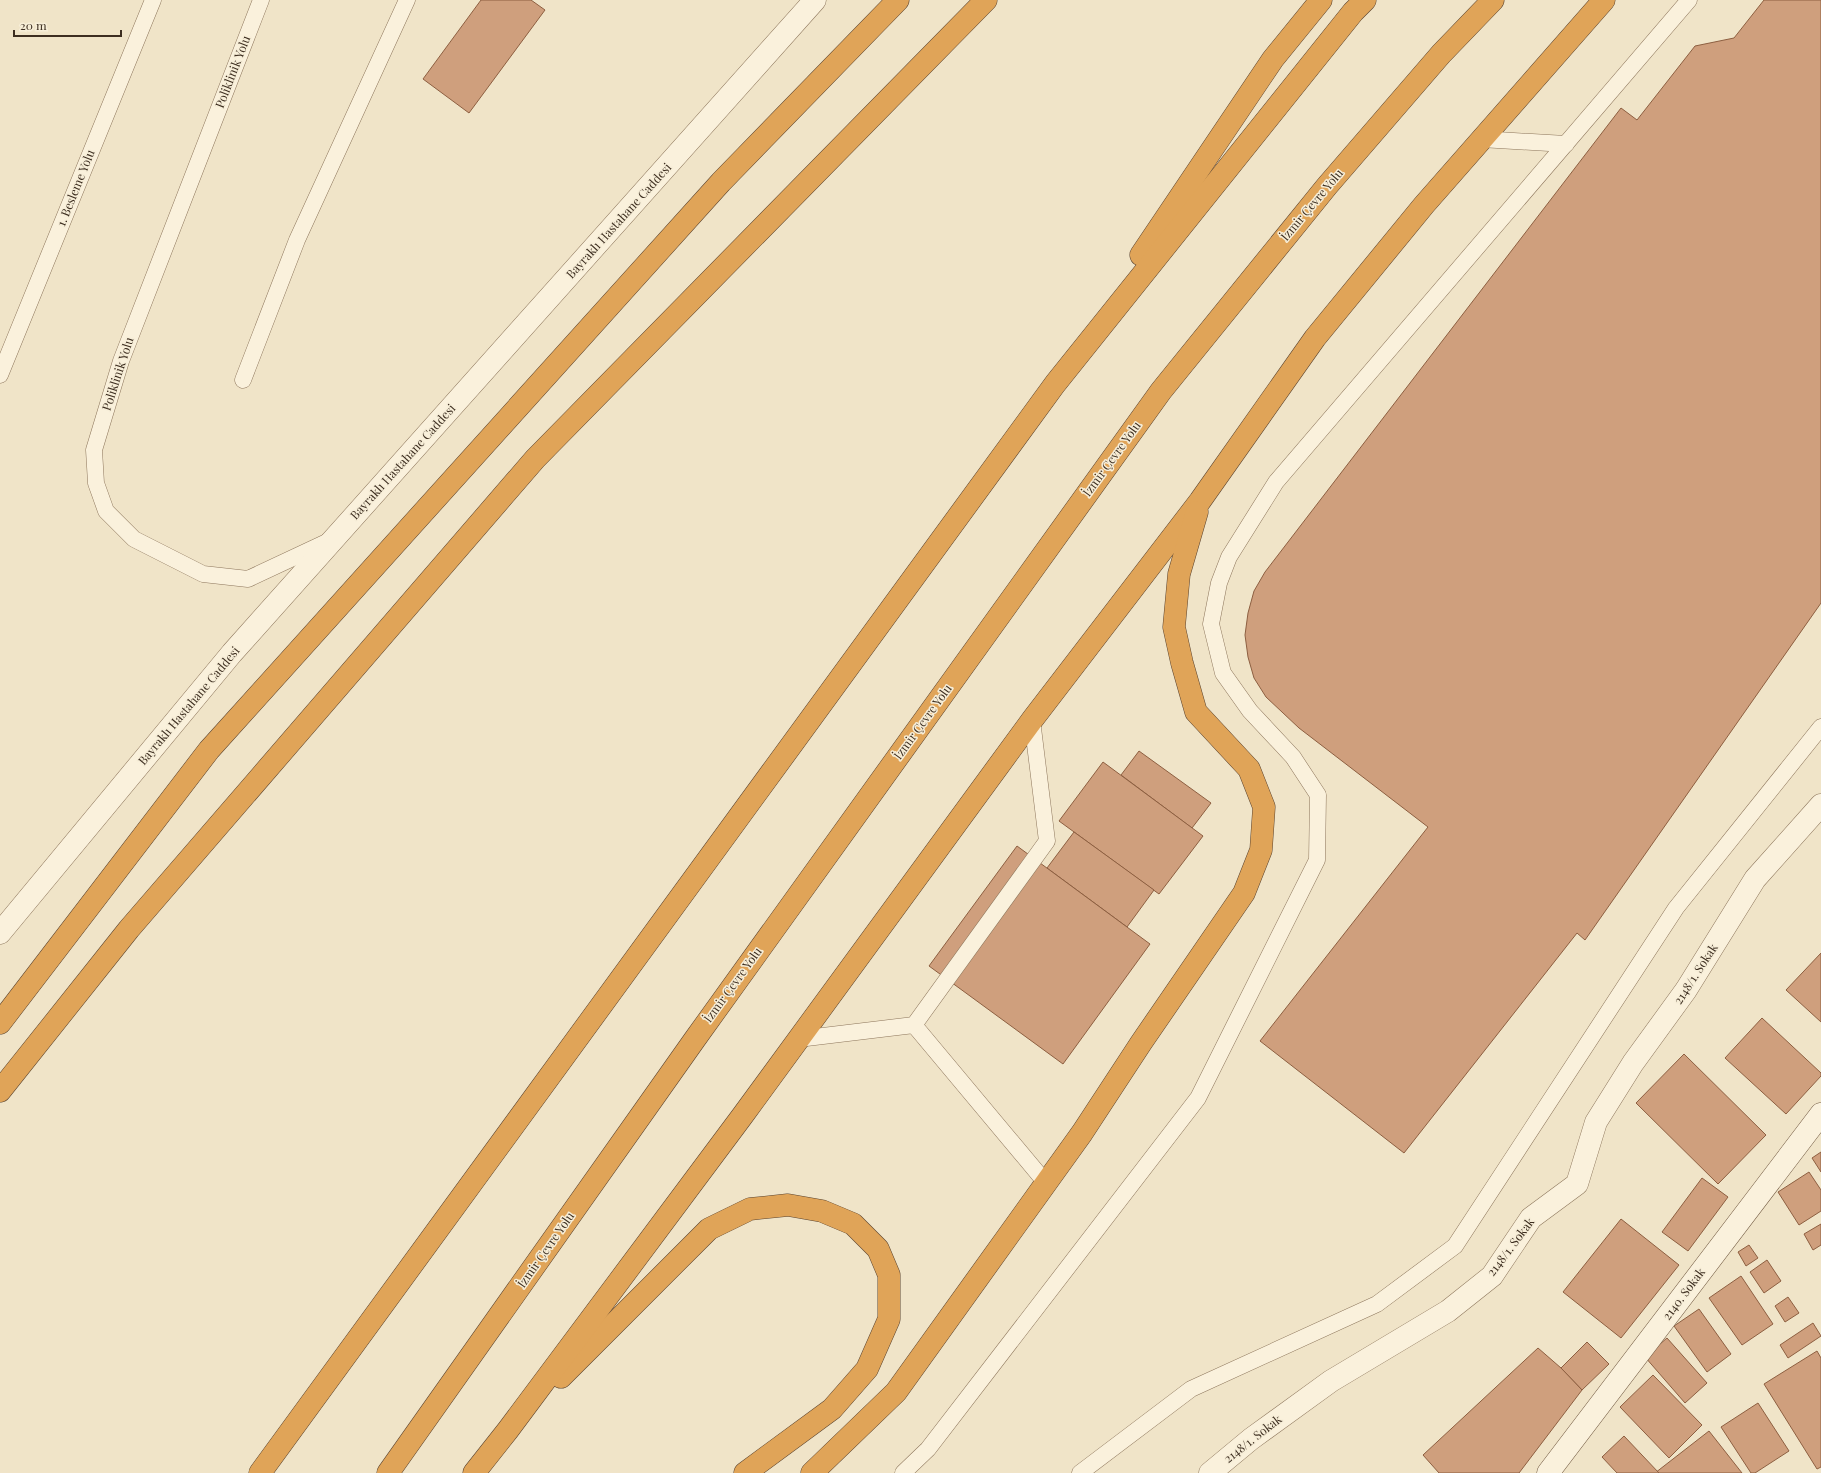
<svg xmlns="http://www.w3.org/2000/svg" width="1821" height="1473" viewBox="0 0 1821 1473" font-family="'Playfair Display',serif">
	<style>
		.building { fill: #cf9f7d; stroke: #8d5f41 }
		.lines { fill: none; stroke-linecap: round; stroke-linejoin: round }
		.lane-casing { stroke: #8d765c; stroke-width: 17 }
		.street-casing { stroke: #8d765c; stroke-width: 23 }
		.secondary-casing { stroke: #6f573f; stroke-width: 23 }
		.highway-casing { stroke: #5b4430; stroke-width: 23 }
		.lane { stroke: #faf1dc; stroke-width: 16 }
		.street { stroke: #faf1dc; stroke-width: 22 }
		.secondary { stroke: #faf1dc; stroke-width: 22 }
		.highway { stroke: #e0a458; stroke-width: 22 }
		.labels { text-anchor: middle; stroke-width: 3; stroke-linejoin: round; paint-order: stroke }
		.street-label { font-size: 12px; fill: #3d2e20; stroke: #f7eed8 }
	</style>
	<rect width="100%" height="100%" fill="#f0e4c8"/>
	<g class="building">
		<polygon points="481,0 531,0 545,10 469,113 423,79"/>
		<polygon points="1764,0 1821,0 1821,603 1585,940 1577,933 1404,1153 1260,1041 1428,827 1299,728 1266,697 1254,678 1248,657 1245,635 1248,613 1254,591 1265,572 1621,108 1637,120 1695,46 1734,38"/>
		<polygon points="1139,751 1211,803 1192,828 1121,775"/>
		<polygon points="1103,762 1203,836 1159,894 1059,821"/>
		<polygon points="1074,832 1154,890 1127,927 1047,868"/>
		<polygon points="1017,846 1150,944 1063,1064 929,966"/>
		<polygon points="1821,953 1821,1022 1786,990"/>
		<polygon points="1762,1018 1821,1073 1821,1076 1786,1114 1725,1058"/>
		<polygon points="1684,1054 1766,1135 1718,1184 1636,1103"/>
		<polygon points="1821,1152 1821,1172 1812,1158"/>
		<polygon points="1809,1172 1821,1190 1821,1211 1799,1225 1778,1192"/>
		<polygon points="1702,1178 1728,1197 1688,1251 1662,1232"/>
		<polygon points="1621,1219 1679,1265 1621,1338 1563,1292"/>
		<polygon points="1821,1224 1821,1245 1813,1250 1804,1234"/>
		<polygon points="1749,1245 1758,1258 1746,1266 1738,1252"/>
		<polygon points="1767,1260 1781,1281 1764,1293 1750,1272"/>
		<polygon points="1741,1276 1773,1324 1742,1345 1709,1298"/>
		<polygon points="1788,1297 1799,1313 1785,1322 1775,1306"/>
		<polygon points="1699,1309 1731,1354 1707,1372 1674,1326"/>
		<polygon points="1813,1323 1821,1336 1788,1358 1780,1345"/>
		<polygon points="1667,1338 1707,1383 1685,1403 1645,1357"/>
		<polygon points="1587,1342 1609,1364 1582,1390 1561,1368"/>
		<polygon points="1538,1348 1561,1368 1582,1390 1519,1473 1439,1473 1423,1455"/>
		<polygon points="1817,1351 1821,1358 1821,1467 1817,1469 1764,1384"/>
		<polygon points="1653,1375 1702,1425 1669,1458 1620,1407"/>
		<polygon points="1758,1403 1789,1451 1755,1473 1751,1473 1721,1427"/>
		<polygon points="1709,1431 1742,1473 1655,1473"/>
		<polygon points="1624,1436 1659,1473 1617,1473 1602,1457"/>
	</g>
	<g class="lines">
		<g class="lane-casing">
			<g id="lane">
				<polyline points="261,0 121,361 94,450 96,483 106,511 134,539 203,574 248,579 329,541"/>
				<polyline points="1481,139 1566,144"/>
				<polyline points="0,375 153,0"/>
				<polyline points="243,380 297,240 407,0"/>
				<polyline points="914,1025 1046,1183"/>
				<polyline points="798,1039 914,1025 1047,841 1032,720"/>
				<polyline points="903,1473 928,1449 1198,1098 1317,860 1318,795 1293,757 1250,711 1223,673 1211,624 1219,583 1229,557 1276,482 1689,0"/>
				<polyline points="1080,1473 1191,1389 1377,1304 1455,1246 1676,908 1821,727"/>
			</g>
		</g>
		<g class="street-casing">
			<g id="street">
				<polyline points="0,933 232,653 815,0"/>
				<polyline points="1210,1473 1251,1439 1331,1381 1448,1311 1492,1276 1531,1218 1577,1184 1596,1122 1633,1063 1686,990 1755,879 1821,805"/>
			</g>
		</g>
		<g class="secondary-casing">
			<polyline id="secondary" points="1548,1473 1821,1114"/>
		</g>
		<g class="highway-casing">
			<g id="highway">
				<polyline points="1141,255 1273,59 1321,0"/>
				<polyline points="0,1023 209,750 721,182 898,0"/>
				<polyline points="0,1091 129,929 535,459 986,0"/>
				<polyline points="561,1377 709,1229 750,1209 788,1205 822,1211 853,1224 878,1249 889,1275 889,1319 867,1369 832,1409 745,1473"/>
				<polyline points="260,1473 1055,384 1353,12 1365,0"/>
				<polyline points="388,1473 695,1039 1161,391 1327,186 1441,54 1493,0"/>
				<polyline points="474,1473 508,1430 743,1115 1032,720 1200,501 1315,338 1424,205 1604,0"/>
				<polyline points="812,1473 896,1392 1082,1133 1141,1043 1244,893 1261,850 1264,807 1249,769 1196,712 1182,663 1174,627 1179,574 1197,512"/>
			</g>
		</g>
		<use href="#lane" class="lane"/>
		<use href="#street" class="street"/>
		<use href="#secondary" class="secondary"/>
		<use href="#highway" class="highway"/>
	</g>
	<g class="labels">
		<g class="street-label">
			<text transform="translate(233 72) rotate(-69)" y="4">Poliklinik Yolu</text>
			<text transform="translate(76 188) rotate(-68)" y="4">1. Besleme Yolu</text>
			<text transform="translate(1312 205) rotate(-50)" y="4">İzmir Çevre Yolu</text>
			<text transform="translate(619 221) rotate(-48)" y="4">Bayraklı Hastahane Caddesi</text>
			<text transform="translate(118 374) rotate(-72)" y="4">Poliklinik Yolu</text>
			<text transform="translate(1112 459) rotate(-54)" y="4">İzmir Çevre Yolu</text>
			<text transform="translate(403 462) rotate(-48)" y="4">Bayraklı Hastahane Caddesi</text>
			<text transform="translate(189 706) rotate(-50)" y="4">Bayraklı Hastahane Caddesi</text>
			<text transform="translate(923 722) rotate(-54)" y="4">İzmir Çevre Yolu</text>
			<text transform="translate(1696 974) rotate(-57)" y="4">2148/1. Sokak</text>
			<text transform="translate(733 985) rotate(-54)" y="4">İzmir Çevre Yolu</text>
			<text transform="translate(1511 1247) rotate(-53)" y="4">2148/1. Sokak</text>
			<text transform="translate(546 1250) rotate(-55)" y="4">İzmir Çevre Yolu</text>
			<text transform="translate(1684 1294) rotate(-53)" y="4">2140. Sokak</text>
			<text transform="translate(1253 1439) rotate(-38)" y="4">2148/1. Sokak</text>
		</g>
	</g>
	<path d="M14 30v6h107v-6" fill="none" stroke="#3d2e20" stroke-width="2"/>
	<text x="20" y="30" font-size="12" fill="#3d2e20" stroke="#f7eed8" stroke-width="3" paint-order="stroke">20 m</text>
</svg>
